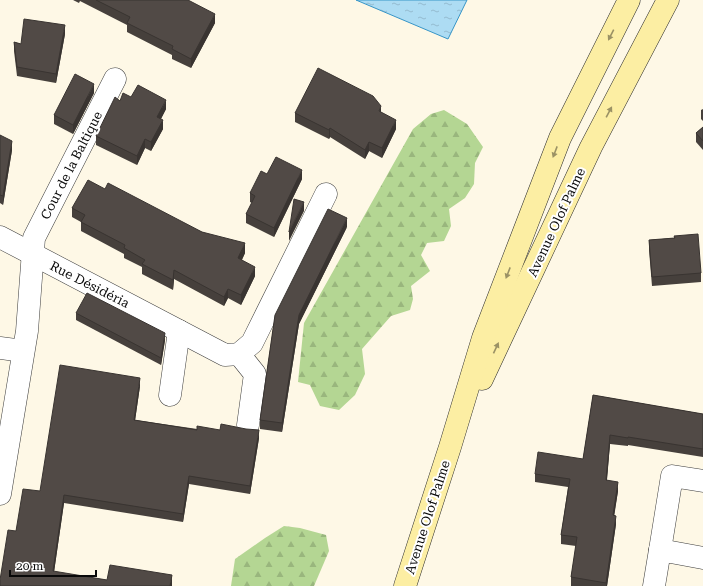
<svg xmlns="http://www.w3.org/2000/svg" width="703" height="586" viewBox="0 0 703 586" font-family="'Roboto Serif',serif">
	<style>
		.forest { fill: url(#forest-firs) }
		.water { fill: url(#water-ripples); stroke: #3795c7 }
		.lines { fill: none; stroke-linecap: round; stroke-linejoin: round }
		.street-casing { stroke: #3c3c3c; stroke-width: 23 }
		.secondary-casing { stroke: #2b2b2b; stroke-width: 23 }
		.street { stroke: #fff; stroke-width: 22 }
		.secondary { stroke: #fceea3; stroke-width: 22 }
		.wall { fill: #46403c }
		.shaded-wall { fill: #393431 }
		.building { fill: #514a46; stroke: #393431 }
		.oneway { fill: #9b9265 }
		.labels { text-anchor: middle; stroke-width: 4; stroke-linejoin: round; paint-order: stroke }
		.street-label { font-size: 13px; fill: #090909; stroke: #fff }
	</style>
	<defs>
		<pattern id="forest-firs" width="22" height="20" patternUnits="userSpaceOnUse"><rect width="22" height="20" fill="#b4d693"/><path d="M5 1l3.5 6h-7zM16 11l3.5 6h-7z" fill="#99b67d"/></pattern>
		<pattern id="water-ripples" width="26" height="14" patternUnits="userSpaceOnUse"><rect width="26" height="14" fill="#addcf3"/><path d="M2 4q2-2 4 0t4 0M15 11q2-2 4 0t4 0" fill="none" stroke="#94bbcf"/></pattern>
	</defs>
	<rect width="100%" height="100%" fill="#fef8e6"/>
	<g class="forest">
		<polygon points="444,110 467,124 483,147 475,163 474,184 465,198 449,209 451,226 444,241 427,243 421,255 430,271 411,286 413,299 410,310 391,316 362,349 365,374 355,395 339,410 320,406 310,385 298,382 304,323 413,129 431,114"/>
		<polygon points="284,526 300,528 326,535 329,551 314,586 231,586 235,559 265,538"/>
	</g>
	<polygon class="water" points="356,0 467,0 448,39"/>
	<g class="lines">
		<g class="street-casing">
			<g id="street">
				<polyline points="0,237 225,355 239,354 252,343 326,194"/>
				<polyline points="0,348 23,351"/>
				<polyline points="239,354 255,374 248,425"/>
				<polyline points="170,395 179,331"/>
				<polyline points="0,494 27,331 34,238 115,79"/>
				<polyline points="660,550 672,476 703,481"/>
				<polyline points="654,586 660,550 703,558"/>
			</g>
		</g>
		<g class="secondary-casing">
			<g id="secondary">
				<polyline points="482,379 591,147 668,0"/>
				<polyline points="405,586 450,447 483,338 560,138 629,0"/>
			</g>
		</g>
		<use href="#street" class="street"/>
		<use href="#secondary" class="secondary"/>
	</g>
	<g class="wall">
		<polygon points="73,0 188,0 215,23 191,68 172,59 172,55 127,32 127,25 80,1 79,3"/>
		<polygon points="65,34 56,83 17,76 14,51 14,42 21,44"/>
		<polygon points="94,93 73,134 54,124 54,115"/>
		<polygon points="131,97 166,109 161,119 163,129 151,151 145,148 137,165 96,145 96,136 120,101"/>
		<polygon points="703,109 703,121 701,119 701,110"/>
		<polygon points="381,112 396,129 382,158 369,151 365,159 330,137 329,139 295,122 295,113"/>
		<polygon points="703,127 703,150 696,142 696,133"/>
		<polygon points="0,135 12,150 3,205 0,203"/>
		<polygon points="267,174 302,179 274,237 246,223 246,214 252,203 250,202 250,193"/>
		<polygon points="105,189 202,232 245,253 242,260 255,276 241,305 228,298 224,306 174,279 173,290 142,274 142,267 124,258 124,254 81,231 81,222 72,217 72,208"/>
		<polygon points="347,227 299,324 282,432 260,429 260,420 275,315"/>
		<polygon points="674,236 701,273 701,282 652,286 649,250 649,240 674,238"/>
		<polygon points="76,313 165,340 161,365 76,320"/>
		<polygon points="140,386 135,420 259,438 250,494 189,484 183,522 64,503 54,572 107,580 172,583 172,586 0,586 16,531 40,491"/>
		<polygon points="593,395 703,414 703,457 628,445 628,446 610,444 607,480 618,491 614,515 616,524 607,586 571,586 571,577 576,546 561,544 561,535 568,487 535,482 535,474 583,459"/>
	</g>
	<g class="shaded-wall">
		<polygon points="215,14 215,23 191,68 191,59"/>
		<polygon points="65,25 65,34 56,83 56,74"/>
		<polygon points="94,84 94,93 73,134 73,125"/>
		<polygon points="166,100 166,109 157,126 157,117"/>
		<polygon points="381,106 381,115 379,111"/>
		<polygon points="163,120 163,129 151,151 151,142"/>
		<polygon points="396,120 396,129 382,158 382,148"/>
		<polygon points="330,128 330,137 329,139 329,130"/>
		<polygon points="145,139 145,148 137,165 137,156"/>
		<polygon points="12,141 12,150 3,205 3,196"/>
		<polygon points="369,142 369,151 365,159 365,150"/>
		<polygon points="302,170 302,179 274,237 274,228"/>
		<polygon points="304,202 304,211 289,241 289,232"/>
		<polygon points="347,218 347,227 299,324 282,432 282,423 299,315"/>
		<polygon points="245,243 245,253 238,267 238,258"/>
		<polygon points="255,267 255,276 241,305 241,295"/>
		<polygon points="174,270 174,279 173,290 173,280"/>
		<polygon points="228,289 228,298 224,306 224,297"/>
		<polygon points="165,333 165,340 161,365 161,358"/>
		<polygon points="140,378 140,386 134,428 134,420"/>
		<polygon points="259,430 259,438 250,494 250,486"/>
		<polygon points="610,435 610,444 606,489 606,480"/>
		<polygon points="189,476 189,484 183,522 183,514"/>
		<polygon points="618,482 618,491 613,524 613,515"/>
		<polygon points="64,495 64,503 53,579 53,571"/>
		<polygon points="616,516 616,524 607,586 606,586 606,583"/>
		<polygon points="172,575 172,586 170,586"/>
	</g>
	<g class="building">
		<polygon points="96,0 188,0 215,14 191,59 172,49 173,46 127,23 130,17"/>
		<polygon points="24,19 65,25 56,74 17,67 14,42 21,44"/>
		<polygon points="318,68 373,96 381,106 379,111 396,120 382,148 369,142 365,150 330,128 329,130 295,113"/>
		<polygon points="75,74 94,84 73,125 54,115"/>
		<polygon points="138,85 166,100 157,117 163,120 151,142 145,139 137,156 96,136 115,97 120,101 123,93 131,97"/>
		<polygon points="703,127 703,141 696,133"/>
		<polygon points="0,135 12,141 3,196 0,195"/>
		<polygon points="276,157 302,170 274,228 246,214 255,196 250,193 261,171 267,174"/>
		<polygon points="88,180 105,189 108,183 202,232 245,243 238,258 255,267 241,295 228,289 224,297 174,270 173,280 142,264 145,260 124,248 125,245 81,222 85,215 72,208"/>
		<polygon points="294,199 304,202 289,232"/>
		<polygon points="328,209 347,218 299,315 282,423 260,420 275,315"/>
		<polygon points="698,234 701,273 652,277 649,240 675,238 674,236"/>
		<polygon points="87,293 165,333 161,358 76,313"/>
		<polygon points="60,365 140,378 134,420 197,430 197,426 220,430 221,424 246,429 259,430 250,486 189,476 183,514 64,495 53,571 107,580 110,565 172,575 170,586 0,586 0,580 8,530 16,531 23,489 40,491"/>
		<polygon points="593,395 703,414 703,449 628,437 628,438 610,435 606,480 618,482 613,515 616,516 606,583 571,577 577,537 561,535 570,479 535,474 538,452 583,459"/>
	</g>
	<defs><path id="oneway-solid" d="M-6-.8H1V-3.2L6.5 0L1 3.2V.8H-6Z"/></defs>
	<g class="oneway">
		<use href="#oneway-solid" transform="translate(611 35) rotate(117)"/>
		<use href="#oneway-solid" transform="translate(609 112) rotate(-62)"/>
		<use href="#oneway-solid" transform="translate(555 152) rotate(111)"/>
		<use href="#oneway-solid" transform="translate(508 273) rotate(111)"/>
		<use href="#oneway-solid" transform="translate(496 348) rotate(-65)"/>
	</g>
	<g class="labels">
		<g class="street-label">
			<text transform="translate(71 165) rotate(-63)" y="5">Cour de la Baltique</text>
			<text transform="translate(556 222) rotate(-65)" y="5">Avenue Olof Palme</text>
			<text transform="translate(90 284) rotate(27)" y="5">Rue Désidéria</text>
			<text transform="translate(427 517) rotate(-72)" y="5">Avenue Olof Palme</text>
		</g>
	</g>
	<path d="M10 570v6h86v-6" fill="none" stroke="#090909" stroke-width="2"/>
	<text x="16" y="570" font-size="12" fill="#090909" stroke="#ffffff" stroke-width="3" paint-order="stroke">20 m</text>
</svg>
